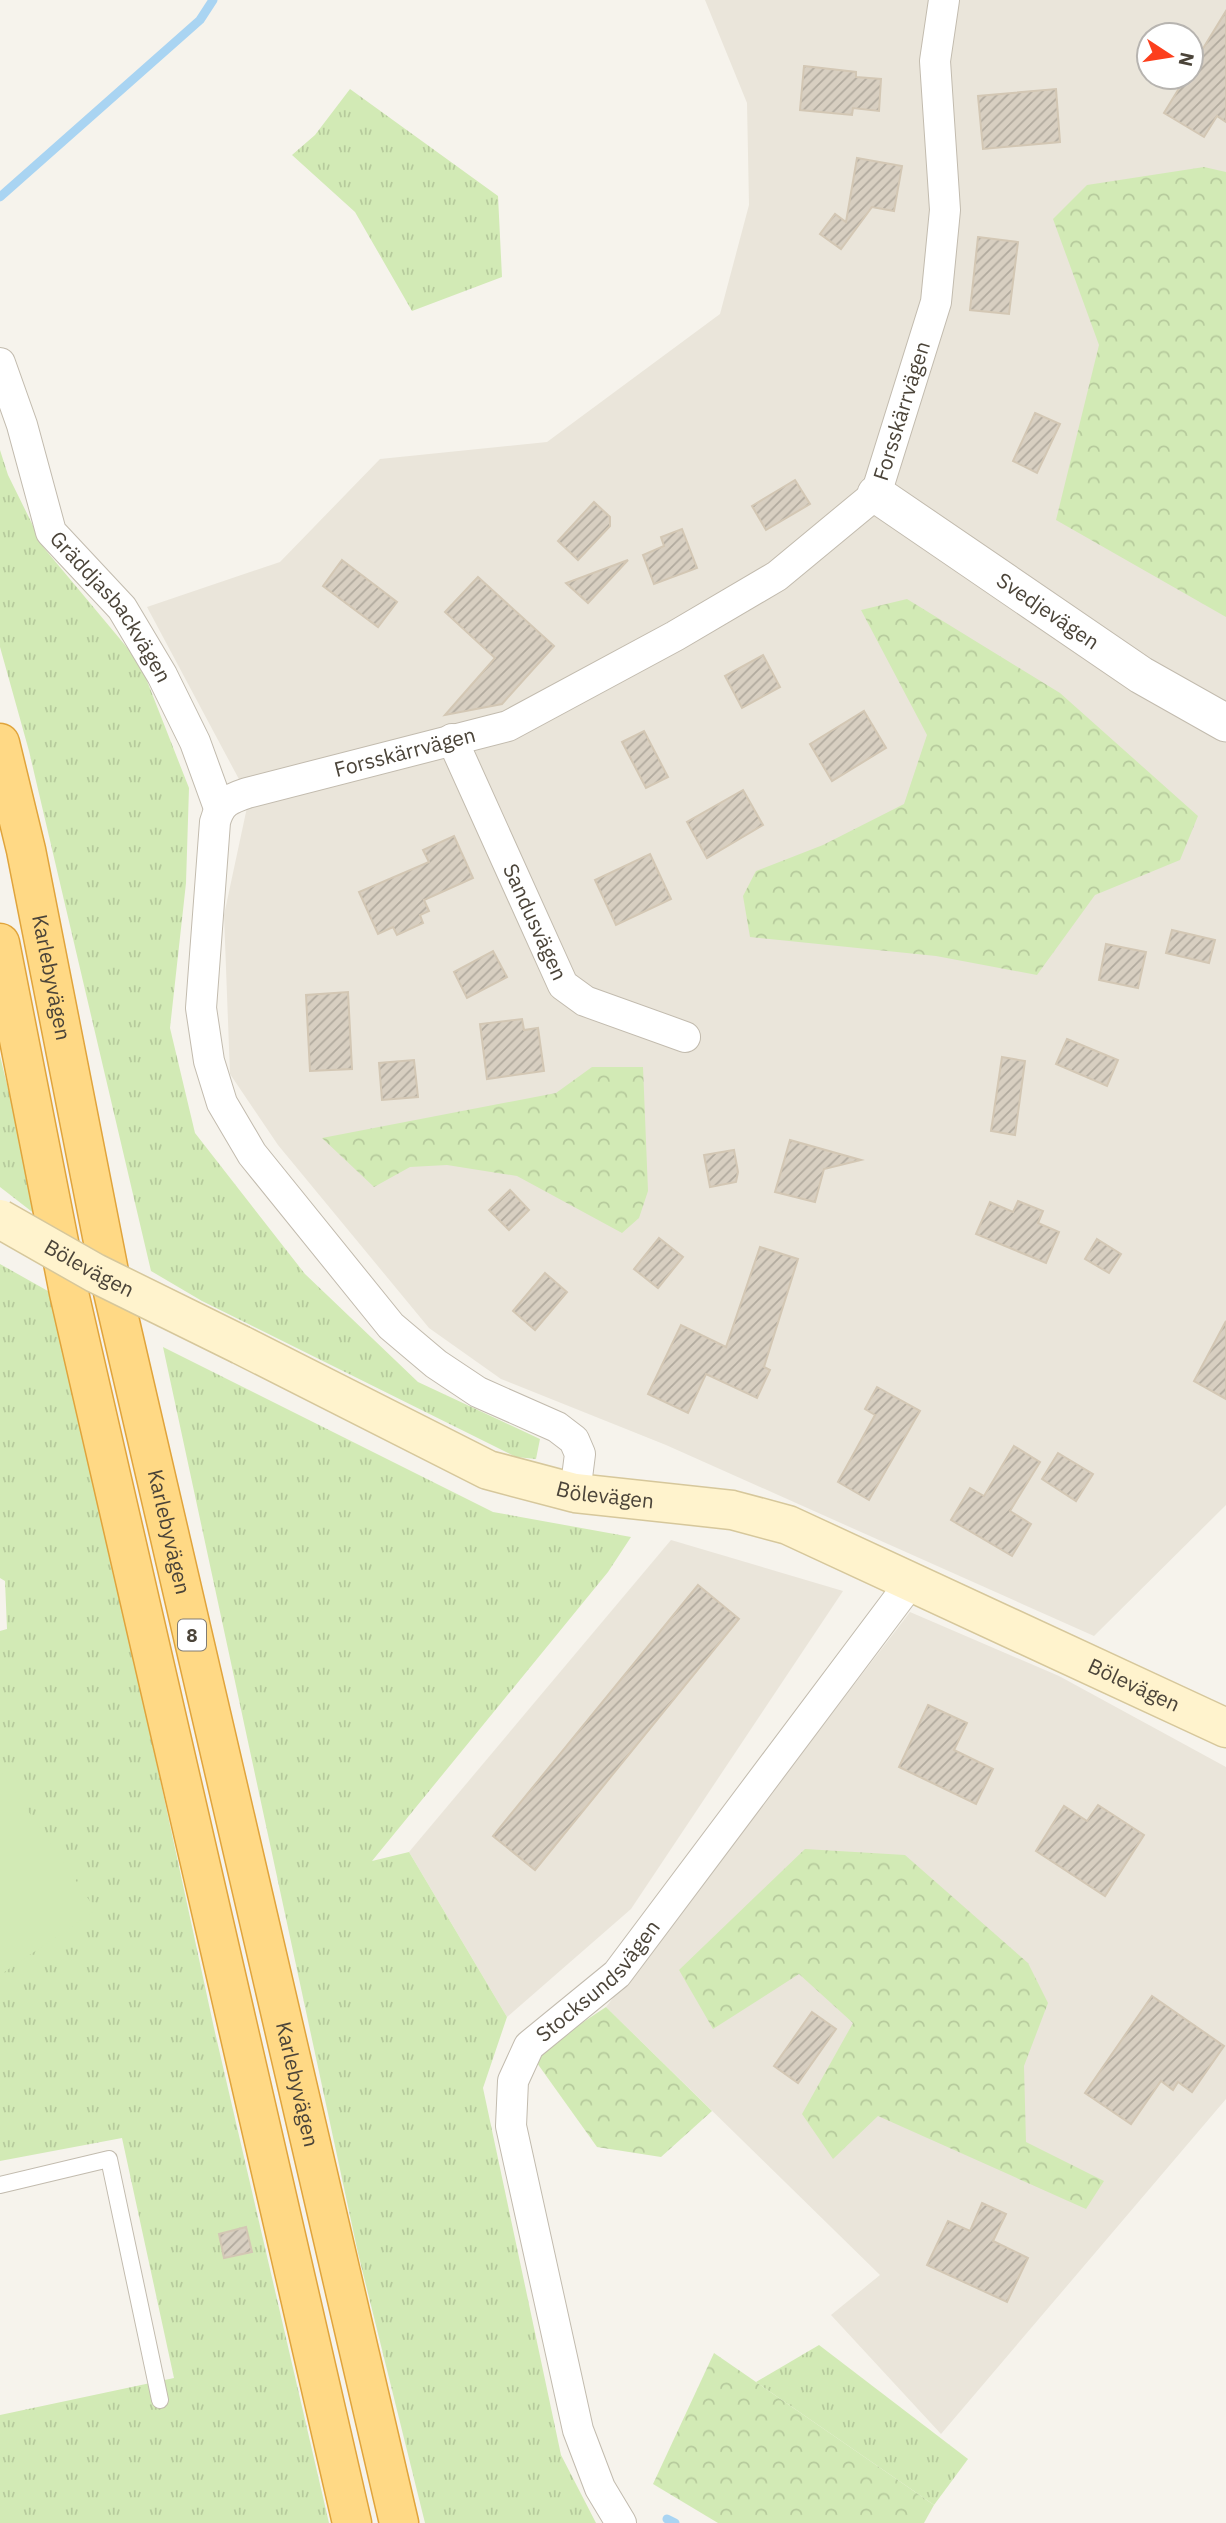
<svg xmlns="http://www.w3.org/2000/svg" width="1226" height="2523" viewBox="0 0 1226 2523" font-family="'IBM Plex Sans',sans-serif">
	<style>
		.residential { fill: #eae5da; fill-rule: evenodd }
		.grass { fill: url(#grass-tufts) }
		.forest { fill: url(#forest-crowns) }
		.pitch { fill: #d2eab5 }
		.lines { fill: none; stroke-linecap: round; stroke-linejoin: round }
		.stream { stroke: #a9d4f2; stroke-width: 9 }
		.building { fill: url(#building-hatch); stroke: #d3c7b4; stroke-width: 2 }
		.service-casing { stroke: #c2bbae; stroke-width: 18 }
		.minor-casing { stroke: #c2bbae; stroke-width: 32 }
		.tertiary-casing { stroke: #c2bbae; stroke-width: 39 }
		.secondary-casing { stroke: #d6c79b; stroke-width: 41 }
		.trunk-casing { stroke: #e0a43c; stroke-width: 41 }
		.service { stroke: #fff; stroke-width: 16 }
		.minor { stroke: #fff; stroke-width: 30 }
		.tertiary { stroke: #fff; stroke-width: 37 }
		.secondary { stroke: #fff3cd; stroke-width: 38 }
		.trunk { stroke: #ffd985; stroke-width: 38 }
		.secondary-bridge-casing { stroke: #d6c79b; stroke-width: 41; stroke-linecap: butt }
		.secondary-bridge { stroke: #fff3cd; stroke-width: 38 }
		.labels { text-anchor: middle; stroke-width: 5; stroke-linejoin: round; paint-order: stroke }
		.shield { fill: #fff; stroke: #817c74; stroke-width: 2 }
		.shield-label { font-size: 19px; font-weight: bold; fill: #4b4439 }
		.street-label { font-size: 21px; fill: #4b4439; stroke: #fff }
	</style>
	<defs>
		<pattern id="grass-tufts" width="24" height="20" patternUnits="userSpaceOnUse" patternTransform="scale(1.75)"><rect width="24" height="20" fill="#d2eab5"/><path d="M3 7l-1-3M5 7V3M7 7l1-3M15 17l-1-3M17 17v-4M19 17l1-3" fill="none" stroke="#b6ca9c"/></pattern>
		<pattern id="forest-crowns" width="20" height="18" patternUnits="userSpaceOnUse" patternTransform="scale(1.75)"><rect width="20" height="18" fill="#d2eab5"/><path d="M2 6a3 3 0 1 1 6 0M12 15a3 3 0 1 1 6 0" fill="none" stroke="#b6ca9c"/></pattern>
		<pattern id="building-hatch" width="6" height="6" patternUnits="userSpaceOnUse" patternTransform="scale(1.75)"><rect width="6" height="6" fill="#d8cfc1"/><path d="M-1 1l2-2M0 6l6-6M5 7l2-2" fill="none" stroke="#b1aa9e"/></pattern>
	</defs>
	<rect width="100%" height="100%" fill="#f6f3ec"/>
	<g class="residential">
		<path d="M705,0H1226V1505L1094,1636L666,1445L501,1379L429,1328L278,1145L230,1074L224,915L249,798L147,607L280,562L380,459L547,442L720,314L749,205L747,103ZM1149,35H1191V77H1149Z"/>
		<polygon points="671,1540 843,1591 631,1909 507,2017 409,1852"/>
		<polygon points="910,1612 1059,1676 1226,1767 1226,2099 941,2434 831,2315 880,2275 606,2007"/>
	</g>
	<g class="grass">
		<polygon points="350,89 498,196 502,277 412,311 355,212 292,155 315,135"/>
		<polygon points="0,450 8,475 44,548 140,663 189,788 186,883 170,1028 195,1133 305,1274 418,1382 540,1439 536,1459 516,1457 202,1301 151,1271 29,751 0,647"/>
		<polygon points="0,1056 40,1218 0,1187"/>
		<polygon points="0,1264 55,1295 214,2028 329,2523 0,2523 0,2415 174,2378 122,2138 0,2161 0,1631 7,1629 5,1581 0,1578"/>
		<polygon points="163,1347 493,1512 631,1537 608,1572 372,1861 409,1852 507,2017 483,2088 561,2455 596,2523 425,2523 358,2253"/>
		<polygon points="819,2345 968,2459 934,2505 756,2382"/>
	</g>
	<g class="forest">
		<polygon points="1204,167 1226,172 1226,617 1056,520 1099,345 1053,219 1087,185"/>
		<polygon points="907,599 1060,693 1198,816 1180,860 1095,895 1037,975 936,956 750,937 743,896 756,871 823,845 904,804 927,735 861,610"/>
		<polygon points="592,1067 643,1067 648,1191 639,1218 622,1233 517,1176 447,1165 410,1167 374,1187 322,1138 556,1093"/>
		<polygon points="805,1849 905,1855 1028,1963 1048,2003 1024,2066 1026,2142 1104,2181 1086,2209 878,2116 833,2159 802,2114 853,2023 799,1974 713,2029 679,1970"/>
		<polygon points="606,2007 712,2111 661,2157 597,2147 532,2056"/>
		<polygon points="714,2353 934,2505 924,2523 718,2523 653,2484"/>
	</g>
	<polygon class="pitch" points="0,1770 96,1910 0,1975"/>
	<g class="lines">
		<g class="stream">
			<polyline points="0,197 200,20 213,0"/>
			<polyline points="667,2519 675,2523"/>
		</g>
	</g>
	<g class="building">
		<polygon points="1226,11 1226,122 1217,116 1204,137 1164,113 1186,77 1191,77 1191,68"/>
		<polygon points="804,66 856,72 856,77 881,79 879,111 853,108 852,115 800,110"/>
		<polygon points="1056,89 1060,142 983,149 978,96"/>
		<polygon points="857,158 902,166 894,211 872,207 841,249 820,234 835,214 846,222"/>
		<polygon points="978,237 1018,242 1009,314 970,310"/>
		<polygon points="1035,413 1060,424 1037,473 1013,461"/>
		<polygon points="795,480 810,504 766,530 752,506"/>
		<polygon points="594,502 610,517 610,526 578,560 558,541"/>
		<polygon points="682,529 697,568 654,584 643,555 664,546 661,537"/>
		<polygon points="342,560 397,602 378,627 323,586"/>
		<polygon points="628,560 588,603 566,583"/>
		<polygon points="478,577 554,646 502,704 445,715 495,658 445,612"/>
		<polygon points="763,655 780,687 742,708 725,676"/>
		<polygon points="864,711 886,748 832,781 810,744"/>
		<polygon points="644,731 668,777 646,788 622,742"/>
		<polygon points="743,790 763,825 707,858 687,822"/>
		<polygon points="454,836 473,878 424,900 429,911 420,915 423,923 397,935 393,927 378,934 359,892 429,862 423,850"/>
		<polygon points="650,854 671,899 616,925 595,880"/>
		<polygon points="1172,930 1215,940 1209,963 1166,953"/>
		<polygon points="1106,944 1146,952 1138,988 1099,980"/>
		<polygon points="493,951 507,977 467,998 454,972"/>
		<polygon points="348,992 352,1069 310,1071 306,995"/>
		<polygon points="522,1019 524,1030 538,1028 544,1071 487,1079 480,1024"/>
		<polygon points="1067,1039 1118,1060 1107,1086 1056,1064"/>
		<polygon points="1002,1057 1025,1061 1015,1135 991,1131"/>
		<polygon points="414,1060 418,1097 382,1100 379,1063"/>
		<polygon points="790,1140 861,1160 824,1169 815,1202 775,1192"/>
		<polygon points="734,1150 738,1172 736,1182 710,1187 704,1155"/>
		<polygon points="510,1190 529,1210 509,1230 489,1210"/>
		<polygon points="1018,1201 1043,1211 1038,1223 1059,1232 1046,1263 976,1234 990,1202 1013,1212"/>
		<polygon points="659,1238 683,1257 658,1288 634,1269"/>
		<polygon points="1097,1239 1121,1254 1109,1273 1085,1259"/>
		<polygon points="760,1247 798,1259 764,1367 770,1370 757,1398 706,1374 688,1413 648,1394 681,1325 726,1347"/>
		<polygon points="545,1273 567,1292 535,1330 513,1311"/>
		<polygon points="1226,1321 1226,1399 1194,1381"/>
		<polygon points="877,1387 920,1411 869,1500 838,1482 875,1415 865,1409"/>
		<polygon points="1014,1446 1040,1462 1010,1511 1031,1524 1012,1556 951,1520 970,1488 984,1496"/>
		<polygon points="1058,1453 1093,1474 1076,1501 1042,1479"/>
		<polygon points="698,1585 739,1619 535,1870 493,1836"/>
		<polygon points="928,1705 967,1723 954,1750 993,1769 976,1804 899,1767"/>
		<polygon points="1098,1805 1144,1835 1105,1896 1036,1851 1064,1806 1087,1821"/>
		<polygon points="1152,1996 1224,2046 1192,2092 1178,2082 1173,2090 1161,2081 1131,2124 1085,2093"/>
		<polygon points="812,2012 836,2029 798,2083 774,2066"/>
		<polygon points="982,2203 1006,2214 993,2241 1028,2258 1007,2302 927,2265 948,2221 970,2231"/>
		<polygon points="246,2227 252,2252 224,2258 219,2234"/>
	</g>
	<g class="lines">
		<g class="service-casing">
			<polyline id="service" points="0,2185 109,2159 160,2400"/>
		</g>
		<g class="minor-casing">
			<g id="minor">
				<path id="s1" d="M0,363L22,425L51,532L122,608L162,675L195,742L219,808"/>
				<path id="s2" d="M452,739L563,985L585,1001L685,1037"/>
				<path id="s3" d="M575,1493L580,1454L574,1440L557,1427L478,1392L436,1364L391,1326L252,1154L222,1103L209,1061L201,1008L215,822C220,803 229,799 247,793L508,726L675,636L777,576L876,494L936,302L945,210L935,61L944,0"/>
				<path id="s4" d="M621,2523L600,2488L578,2430L511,2126L513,2081L529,2046L617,1974L911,1582"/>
			</g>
		</g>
		<g class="tertiary-casing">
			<g id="tertiary">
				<path id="s5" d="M876,494L1141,675L1226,723"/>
			</g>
		</g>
		<g class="secondary-casing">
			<g id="secondary">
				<path id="s6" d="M241,1345L488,1470L575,1493L732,1510L788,1525L1226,1728"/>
			</g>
		</g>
		<g class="trunk-casing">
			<g id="trunk">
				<path id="s7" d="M0,743L26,850L113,1292L399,2523"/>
				<polyline points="0,943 69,1293 352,2523"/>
			</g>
		</g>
		<use href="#service" class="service"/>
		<use href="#minor" class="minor"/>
		<use href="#tertiary" class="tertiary"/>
		<use href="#secondary" class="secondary"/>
		<use href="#trunk" class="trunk"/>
		<g class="secondary-bridge-casing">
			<g id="secondary-bridge">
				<path id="s8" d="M0,1219L95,1273L241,1345"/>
			</g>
		</g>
		<use href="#secondary-bridge" class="secondary-bridge"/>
	</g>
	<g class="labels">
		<rect class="shield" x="178" y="1619.5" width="28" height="31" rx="5"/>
		<g class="shield-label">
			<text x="192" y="1642">8</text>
		</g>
		<g class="street-label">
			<text dy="7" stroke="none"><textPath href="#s3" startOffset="1675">Forsskärrvägen</textPath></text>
			<text dy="7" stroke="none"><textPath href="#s1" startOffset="273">Gräddjasbackvägen</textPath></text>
			<text dy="7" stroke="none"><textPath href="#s5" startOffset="208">Svedjevägen</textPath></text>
			<text dy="7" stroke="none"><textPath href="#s3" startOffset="1045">Forsskärrvägen</textPath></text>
			<text dy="7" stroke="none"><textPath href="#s2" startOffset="201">Sandusvägen</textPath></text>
			<text dy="7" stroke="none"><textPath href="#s7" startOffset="240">Karlebyvägen</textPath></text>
			<text dy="7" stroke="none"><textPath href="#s8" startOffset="102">Bölevägen</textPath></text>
			<text dy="7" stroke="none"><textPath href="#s6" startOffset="397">Bölevägen</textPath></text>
			<text dy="7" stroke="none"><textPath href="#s7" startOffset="807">Karlebyvägen</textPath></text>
			<text dy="7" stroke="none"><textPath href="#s6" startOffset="964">Bölevägen</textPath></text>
			<text dy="7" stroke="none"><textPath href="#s4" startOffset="593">Stocksundsvägen</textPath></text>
			<text dy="7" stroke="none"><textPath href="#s7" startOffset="1374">Karlebyvägen</textPath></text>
		</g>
	</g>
	<g transform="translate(1170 56) rotate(102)"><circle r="33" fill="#ffffff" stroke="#b7b4b0" stroke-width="2"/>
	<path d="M0-5L12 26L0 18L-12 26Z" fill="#fc3f1d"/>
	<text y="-10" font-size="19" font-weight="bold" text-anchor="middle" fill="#4b4439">N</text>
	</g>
</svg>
